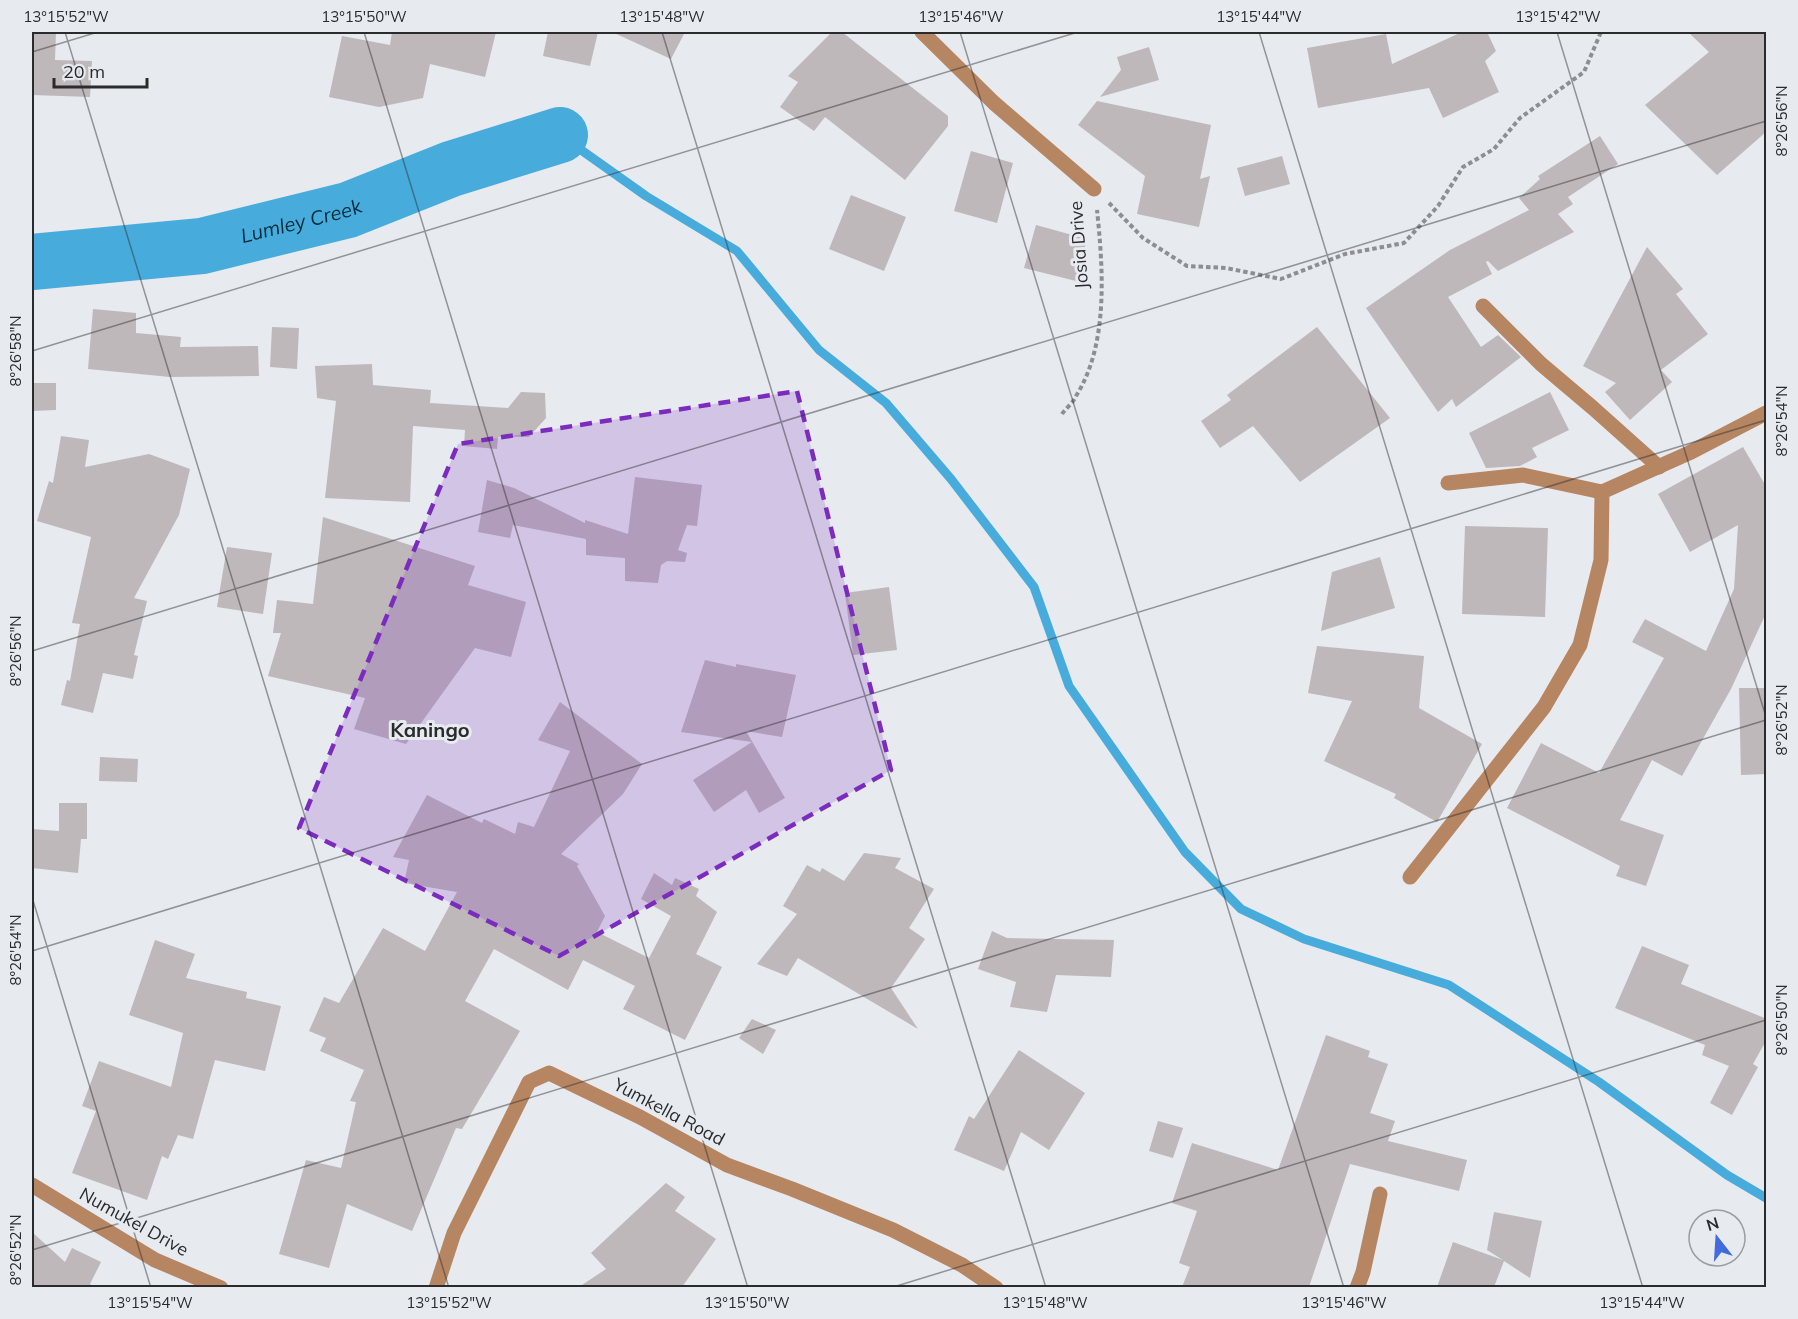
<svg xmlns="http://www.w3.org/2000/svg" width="1798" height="1319" viewBox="0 0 1798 1319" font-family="Mulish,sans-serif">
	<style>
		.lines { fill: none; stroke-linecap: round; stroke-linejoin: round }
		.stream { stroke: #47acdc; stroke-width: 9 }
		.river { stroke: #47acdc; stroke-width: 56 }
		.building { fill: #beb8bb }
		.path { stroke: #8c8e91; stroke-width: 4; stroke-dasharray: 4.5 3; stroke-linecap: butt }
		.minor { stroke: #b68561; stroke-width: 15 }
		.marked { fill: #7b2cbf; fill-opacity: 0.2; stroke: #7b2cbf; stroke-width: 4.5; stroke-dasharray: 12 8; stroke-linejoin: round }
		.ticks { fill: none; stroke: #2a2b2d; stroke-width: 1.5; stroke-opacity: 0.45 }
		.labels { text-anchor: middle; stroke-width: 6; stroke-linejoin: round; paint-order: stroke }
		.street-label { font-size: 18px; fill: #2a2b2d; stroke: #e7eaef }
		.water-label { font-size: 20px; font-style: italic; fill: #002d41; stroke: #e7eaef }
		.neighbourhood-label { font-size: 20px; font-weight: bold; fill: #2a2b2d; stroke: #e7eaef }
		.neatline { fill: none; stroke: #2a2b2d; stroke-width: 2 }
		.ticks-label { font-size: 15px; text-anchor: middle; fill: #2a2b2d }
	</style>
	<rect width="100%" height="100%" fill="#e7eaef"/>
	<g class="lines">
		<polyline class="stream" points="560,135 646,196 737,251 819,350 886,403 951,479 1034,587 1069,686 1185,852 1241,909 1304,939 1449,985 1599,1082 1727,1175 1766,1198"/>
		<path class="river" id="s1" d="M32,262L202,246L348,210L451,169L560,135"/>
	</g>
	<g class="building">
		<polygon points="32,32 56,32 55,60 92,61 90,97 32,95"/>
		<polygon points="392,32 496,32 485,77 430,64 423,98 379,107 329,97 342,36 390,45"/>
		<polygon points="548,32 598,32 590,66 543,56"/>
		<polygon points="612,32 685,32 671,59"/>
		<polygon points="832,32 842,32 948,116 948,126 905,180 825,117 814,131 780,107 798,82 788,76"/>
		<polygon points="1462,32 1487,32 1496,51 1485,61 1499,92 1443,118 1429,88 1318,108 1307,48 1386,34 1392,64"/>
		<polygon points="1688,32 1767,32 1767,131 1717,175 1645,105 1709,52"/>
		<polygon points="1149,47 1159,80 1100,97 1121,70 1117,57"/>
		<polygon points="1097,101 1211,125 1200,179 1210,176 1199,227 1137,214 1145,176 1078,125"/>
		<polygon points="1600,136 1618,164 1568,197 1573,204 1558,214 1574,232 1498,271 1488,261 1486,262 1492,274 1448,297 1481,347 1498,335 1521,357 1456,407 1452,399 1438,412 1366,308 1450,250 1529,210 1519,198 1540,179 1538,176"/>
		<polygon points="971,151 1013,163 997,223 954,211"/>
		<polygon points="1282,156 1290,184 1245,196 1237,168"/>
		<polygon points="851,195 906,217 884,271 829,249"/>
		<polygon points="1036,225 1087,239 1076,281 1024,268"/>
		<polygon points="1647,247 1683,289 1676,294 1708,334 1661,370 1672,382 1630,420 1605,392 1616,383 1583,366"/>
		<polygon points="93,309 136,313 136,333 181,337 180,347 258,346 259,376 170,377 88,369"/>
		<polygon points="272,327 299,328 297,369 270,367"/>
		<polygon points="1317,327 1390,418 1300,482 1253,426 1220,448 1201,421 1231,400 1227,395"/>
		<polygon points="372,364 373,385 431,390 430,403 508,408 521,392 545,393 546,418 529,437 498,437 497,449 464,446 465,430 413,426 410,502 325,498 336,401 317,398 315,366"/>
		<polygon points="32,383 56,383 56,410 32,411"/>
		<polygon points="1550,392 1569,430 1532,448 1537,457 1520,466 1486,468 1469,433"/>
		<polygon points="61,436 89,440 85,467 149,454 190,469 179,515 134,598 147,601 134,655 138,656 133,679 103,673 93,713 61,705 67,680 70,681 80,624 72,623 91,537 37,521 49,481 53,483"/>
		<polygon points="1743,447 1767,488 1767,611 1731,689 1682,776 1652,760 1620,820 1664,835 1646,886 1616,876 1620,866 1507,808 1541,743 1599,773 1664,658 1632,642 1645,619 1706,651 1734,589 1738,525 1690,552 1658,494"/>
		<polygon points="635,477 702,485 697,526 687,525 678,550 687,553 685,562 667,561 661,565 658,583 625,581 625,558 586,555 586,539 513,525 510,538 478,532 487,480 514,488 585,523 585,520 628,534"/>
		<polygon points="323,517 475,566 468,585 526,602 511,657 475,648 406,744 354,729 365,698 268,676 281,633 273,633 277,600 313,604"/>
		<polygon points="1465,526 1548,528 1545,617 1462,614"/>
		<polygon points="227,547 272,553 263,614 217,607"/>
		<polygon points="1380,557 1395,608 1321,631 1332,572"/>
		<polygon points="889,587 897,650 853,655 845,593"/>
		<polygon points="1317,646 1424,656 1419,708 1482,744 1437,822 1394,798 1396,794 1324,761 1352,701 1308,693"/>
		<polygon points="705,660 736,667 736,664 796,675 782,737 746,731 785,798 759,813 746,790 714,812 693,780 752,742 681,732"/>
		<polygon points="1739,688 1767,688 1767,774 1741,775"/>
		<polygon points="560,702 642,764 623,794 561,854 579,864 577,866 605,916 597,932 649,958 671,916 641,899 654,873 672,885 675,878 699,889 696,896 717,912 696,954 722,967 685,1040 623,1009 635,986 583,960 568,990 494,949 465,1001 520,1031 462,1129 456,1128 412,1231 347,1204 329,1268 279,1254 306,1160 341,1168 356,1102 350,1101 364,1070 320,1051 326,1038 309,1031 324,997 339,1003 383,928 425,951 457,892 404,883 409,860 393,857 427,795 482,823 484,819 515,834 518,822 534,827 570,751 538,740"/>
		<polygon points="100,757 138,759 137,782 99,781"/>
		<polygon points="59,803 87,803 87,839 81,839 78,873 32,868 32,829 59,831"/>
		<polygon points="864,853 901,858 895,868 934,889 909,928 925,939 891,988 918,1029 798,958 787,976 757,964 797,914 783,906 807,865 820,872 822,868 844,881"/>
		<polygon points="992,931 1007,938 1114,940 1111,977 1056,975 1047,1012 1010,1007 1016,982 978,969"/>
		<polygon points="155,940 195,954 186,978 247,992 246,998 281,1006 265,1071 215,1060 193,1139 178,1135 168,1159 162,1156 147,1200 72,1173 96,1111 82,1106 99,1061 171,1087 183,1033 129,1015"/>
		<polygon points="1642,946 1689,965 1681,984 1767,1019 1767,1039 1753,1064 1758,1067 1732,1115 1710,1103 1729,1066 1702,1055 1705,1045 1615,1008"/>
		<polygon points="752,1019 776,1030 763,1054 739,1038"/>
		<polygon points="1326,1035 1370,1051 1368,1057 1388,1064 1370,1113 1395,1121 1388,1141 1467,1160 1459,1191 1350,1164 1309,1287 1182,1287 1190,1267 1179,1263 1197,1211 1172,1203 1192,1143 1278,1170"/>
		<polygon points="1019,1050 1085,1093 1049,1150 1021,1132 1004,1171 954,1150 969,1116 974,1119"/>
		<polygon points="1158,1121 1183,1128 1173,1158 1149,1151"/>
		<polygon points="666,1183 685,1197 675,1211 716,1239 682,1287 579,1287 606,1269 591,1253"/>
		<polygon points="1494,1212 1542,1221 1530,1278 1504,1261 1494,1287 1437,1287 1453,1242 1503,1260 1487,1250"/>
		<polygon points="32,1232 65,1262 72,1248 101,1262 90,1284 94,1287 32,1287"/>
	</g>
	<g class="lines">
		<g class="path">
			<polyline points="1109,203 1143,238 1187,266 1226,268 1281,279 1345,254 1404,243 1438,206 1463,167 1494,149 1520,118 1584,72 1601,32"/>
			<path d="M1062,414C1066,408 1073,403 1076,396C1109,344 1103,268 1097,210"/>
		</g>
		<g class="minor">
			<polyline points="922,32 994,103 1094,189"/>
			<polyline points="1483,306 1541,364 1593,408 1659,467"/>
			<polyline points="1448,483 1523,475 1602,492"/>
			<polyline points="1410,877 1544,707 1580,645 1601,560 1602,492 1689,453 1766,413"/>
			<polyline points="32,1185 155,1260 221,1288"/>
			<polyline points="436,1288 454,1233 529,1082 549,1073 640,1117 727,1165 792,1189 893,1230 962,1265 996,1288"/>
			<polyline points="1357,1288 1363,1272 1380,1194"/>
		</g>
	</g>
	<path class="marked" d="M797,391L891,770L559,956L299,828L458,444Z"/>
	<path class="ticks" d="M65,32L449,1288M364,32L748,1288M662,32L1046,1288M960,32L1344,1288M1259,32L1643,1288M1557,32L1766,717M32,52L98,32M32,351L1078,32M32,651L1766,121M32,897L151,1288M32,951L1766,420M32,1250L1766,720M890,1288L1766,1020"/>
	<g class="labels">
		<g class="street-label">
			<text transform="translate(1079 245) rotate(-94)" y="6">Josia Drive</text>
			<text transform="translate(669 1112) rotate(28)" y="6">Yumkella Road</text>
			<text transform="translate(134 1222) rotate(29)" y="6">Numukel Drive</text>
		</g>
		<g class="water-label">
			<text dy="7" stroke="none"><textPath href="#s1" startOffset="273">Lumley Creek</textPath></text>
		</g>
		<g class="neighbourhood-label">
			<text x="430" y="737">Kaningo</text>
		</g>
	</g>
	<rect width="1798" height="1319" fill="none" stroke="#e7eaef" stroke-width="66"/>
	<g transform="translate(1717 1238) rotate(343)"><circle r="28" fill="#e7eaef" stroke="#9b9ea1" stroke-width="1.5"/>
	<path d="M0-4.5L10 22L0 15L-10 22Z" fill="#426cdd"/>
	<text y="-9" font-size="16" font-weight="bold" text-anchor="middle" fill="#2a2b2d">N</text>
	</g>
	<path d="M54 78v9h93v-9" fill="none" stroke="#2a2b2d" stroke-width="3"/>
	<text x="63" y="78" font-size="18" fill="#2a2b2d" stroke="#e7eaef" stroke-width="4.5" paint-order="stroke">20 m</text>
	<rect x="33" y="33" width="1732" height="1253" class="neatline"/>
	<g class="ticks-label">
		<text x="66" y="22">13°15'52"W</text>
		<text x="364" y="22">13°15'50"W</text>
		<text x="662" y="22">13°15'48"W</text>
		<text x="961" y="22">13°15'46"W</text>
		<text x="1259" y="22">13°15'44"W</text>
		<text x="1558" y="22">13°15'42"W</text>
		<text transform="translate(1782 121) rotate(-90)" y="5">8°26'56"N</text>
		<text transform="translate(16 351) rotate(-90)" y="5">8°26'58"N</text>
		<text transform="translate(1782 421) rotate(-90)" y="5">8°26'54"N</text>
		<text transform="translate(16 651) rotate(-90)" y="5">8°26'56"N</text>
		<text transform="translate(1782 720) rotate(-90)" y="5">8°26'52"N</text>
		<text transform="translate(16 950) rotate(-90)" y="5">8°26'54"N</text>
		<text transform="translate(1782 1020) rotate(-90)" y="5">8°26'50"N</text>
		<text transform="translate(16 1250) rotate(-90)" y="5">8°26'52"N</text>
		<text x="150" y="1308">13°15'54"W</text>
		<text x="449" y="1308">13°15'52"W</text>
		<text x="747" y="1308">13°15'50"W</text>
		<text x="1045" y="1308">13°15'48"W</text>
		<text x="1344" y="1308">13°15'46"W</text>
		<text x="1642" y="1308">13°15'44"W</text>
	</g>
</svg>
